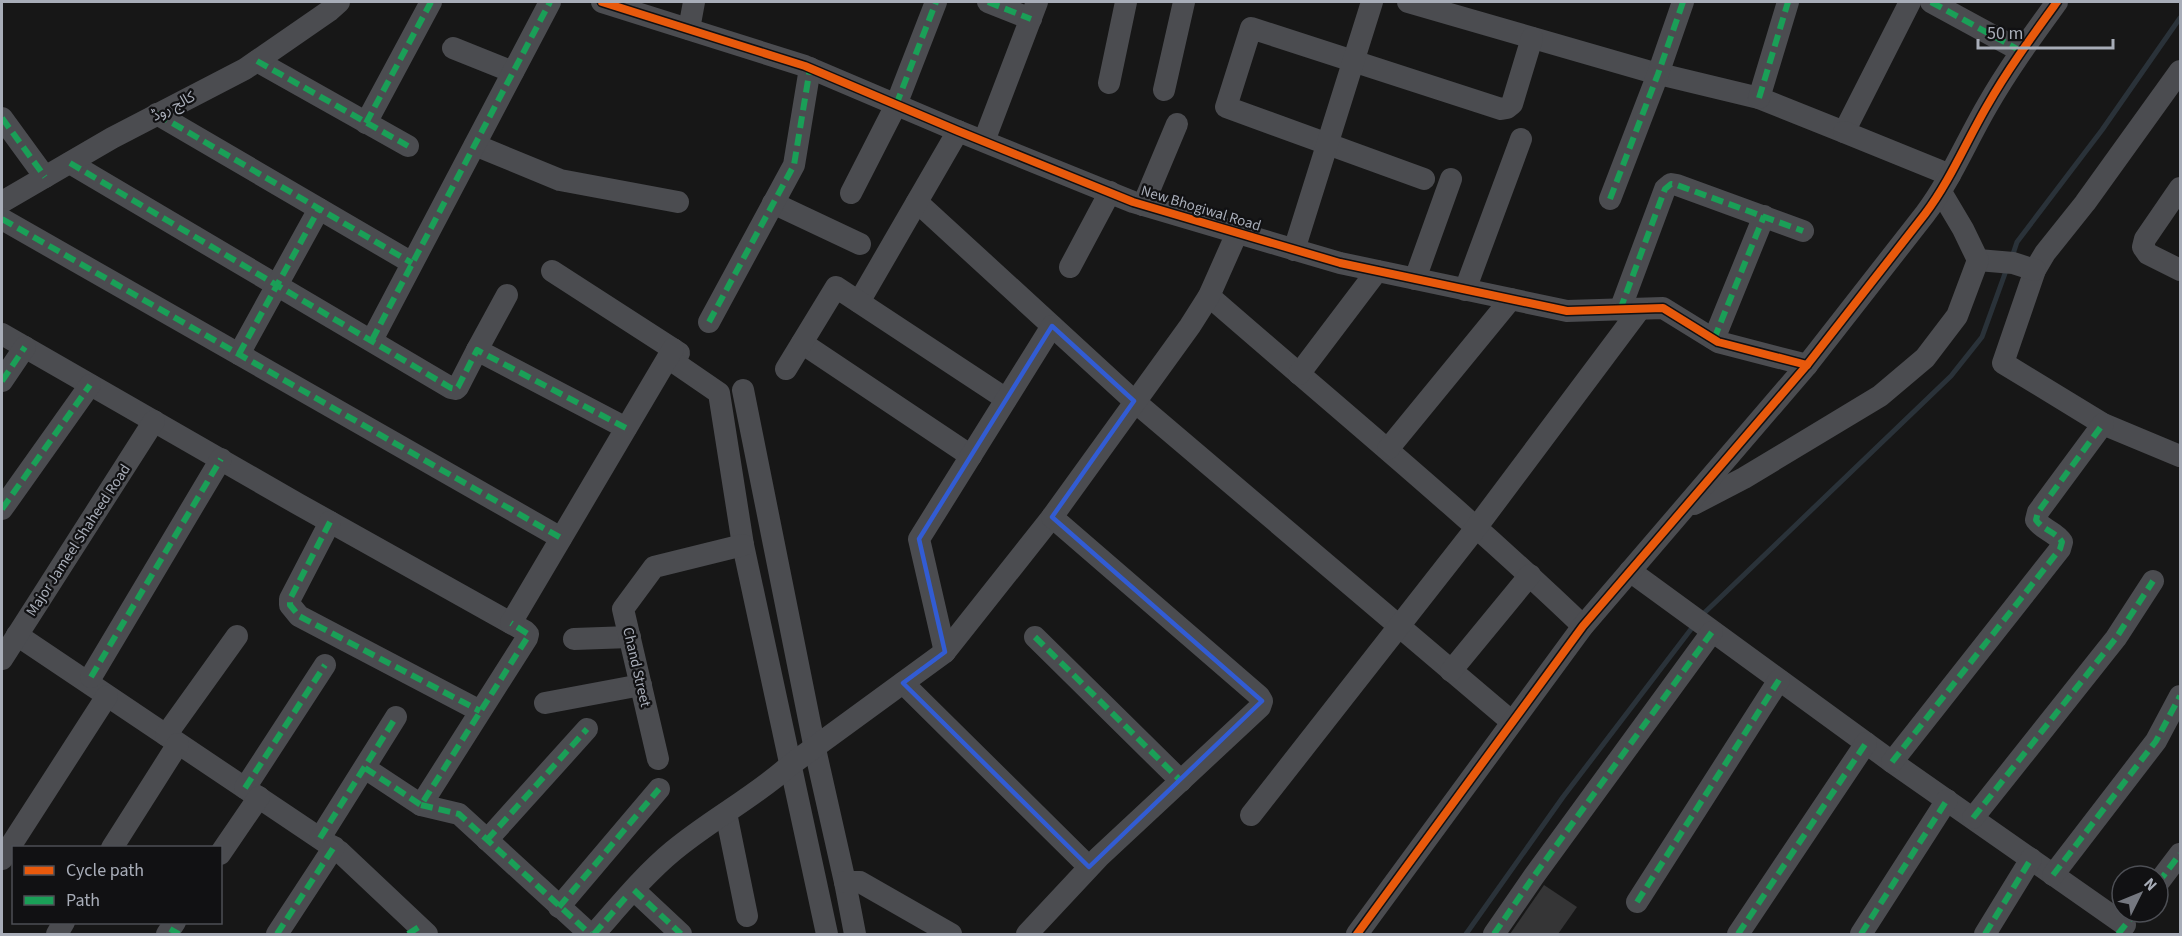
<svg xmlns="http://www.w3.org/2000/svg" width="2182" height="936" viewBox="0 0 2182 936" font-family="'Source Sans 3','Noto Sans Arabic',sans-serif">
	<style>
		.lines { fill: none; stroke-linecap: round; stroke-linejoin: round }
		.stream { stroke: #2a3239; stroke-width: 5 }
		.building { fill: #353536 }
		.minor { stroke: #4b4c50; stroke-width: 22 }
		.quiet { stroke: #1a9f57; stroke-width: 6; stroke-dasharray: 12 6; stroke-linecap: butt }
		.cycleway-casing { stroke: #111113; stroke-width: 11 }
		.cycleway { stroke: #e8590c; stroke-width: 8 }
		.marked { fill: none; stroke: #325cd3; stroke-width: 4.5; stroke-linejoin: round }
		.labels { text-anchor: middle; stroke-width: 4.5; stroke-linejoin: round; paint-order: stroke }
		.street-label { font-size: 15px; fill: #a8adb8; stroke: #111113 }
	</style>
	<rect width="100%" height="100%" fill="#171717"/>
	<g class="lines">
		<g class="stream">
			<polyline points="2012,257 2017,242 2102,130 2180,18"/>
			<polyline points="1700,617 1951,376 1982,337 2007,268"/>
			<polyline points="1466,934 1563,797 1695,624"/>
		</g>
	</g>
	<polygon class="building" points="1544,885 1577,907 1558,934 1510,934"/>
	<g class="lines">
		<g class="minor">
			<polyline points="602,2 805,66 958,131 1133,202 1340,263 1567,311 1663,308 1718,342 1807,365"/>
			<polyline points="988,2 1031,19"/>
			<polyline points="1408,2 1651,72 1759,98 1844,132 1910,2"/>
			<polyline points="1931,2 2021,51"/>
			<polyline points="689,29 694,2"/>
			<polyline points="453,48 513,72"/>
			<polyline points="257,61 408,146"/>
			<polyline points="2180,71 2085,203 2045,253 2035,270 2003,363 2103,424 2180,456"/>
			<polyline points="1109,83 1126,2"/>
			<polyline points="1164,90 1184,2"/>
			<polyline points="1759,98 1788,2"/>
			<polyline points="157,114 412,263"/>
			<polyline points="2,118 45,177"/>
			<polyline points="366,123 431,2"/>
			<polyline points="1844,132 1950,175"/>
			<polyline points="984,141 1037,2"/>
			<polyline points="475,145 560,180 678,202"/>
			<polyline points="70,163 451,388 456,389 458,387 477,350 626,428"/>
			<polyline points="1424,179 1226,107 1251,28 1501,109 1507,108 1512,104 1532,38"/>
			<polyline points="2180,188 2145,239 2143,247 2148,254 2180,270"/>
			<polyline points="851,193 896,105 936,2"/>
			<polyline points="1610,199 1658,74 1683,2"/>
			<polyline points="2,202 112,138 245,69 329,11 339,2"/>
			<polyline points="917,202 1134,401 1512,722"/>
			<polyline points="773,203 860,244"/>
			<polyline points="1143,205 1177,124"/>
			<polyline points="2,219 561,538"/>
			<polyline points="1294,250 1372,2"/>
			<polyline points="1978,260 2013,263 2035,270"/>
			<polyline points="1070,267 1110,192"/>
			<polyline points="552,271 679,353"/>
			<polyline points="1415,279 1451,179"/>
			<polyline points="1465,290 1521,139"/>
			<path d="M1209,296C1334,405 1463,511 1583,626"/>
			<polyline points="859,302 958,131"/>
			<polyline points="1620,310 1665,189 1671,184 1677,185 1803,231"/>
			<polyline points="709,322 794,165 810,68"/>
			<polyline points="2,334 298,504 525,631 528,634 527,638 421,805 365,768"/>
			<polyline points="1714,339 1764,216"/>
			<polyline points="372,340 550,2"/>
			<polyline points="802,343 971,456"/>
			<polyline points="477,350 507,295"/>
			<polyline points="239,354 319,209"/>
			<polyline points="668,358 719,393 743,545 827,934"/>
			<polyline points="786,369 836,287 1006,399"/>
			<polyline points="1299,374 1377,271"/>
			<polyline points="2,381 25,347"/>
			<polyline points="743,390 815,749 845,882 855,934"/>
			<polyline points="1388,449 1511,299"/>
			<polyline points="1694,504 1744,478 1880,396 1925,358 1957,316 1978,260 1963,229 1941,192"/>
			<polyline points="2,509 90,385"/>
			<polyline points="330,522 290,599 290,605 299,616 480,711"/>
			<polyline points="1630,571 1892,762 2125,925"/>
			<polyline points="511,623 673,349"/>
			<polyline points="17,635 340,852 427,934"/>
			<polyline points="1035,637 1181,781"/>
			<polyline points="574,639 630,637"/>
			<polyline points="945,652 919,539 1052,326"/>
			<polyline points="2,659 154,421"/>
			<polyline points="1451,671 1530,575"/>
			<polyline points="91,677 221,459"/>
			<polyline points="903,683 1089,867"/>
			<polyline points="545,703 641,685"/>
			<polyline points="166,735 237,636"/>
			<polyline points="658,759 623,609 654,567 743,545"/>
			<path d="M1892,762L2060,549L2062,542C2056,532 2043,530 2036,520L2038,512L2103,424"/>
			<polyline points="245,788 325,665"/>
			<polyline points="421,805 459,814 590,934"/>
			<polyline points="726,813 747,916"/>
			<polyline points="1251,815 1476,528 1640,309"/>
			<polyline points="1973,818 2116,638 2153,581"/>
			<polyline points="320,838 396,717"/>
			<polyline points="487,840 587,729"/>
			<polyline points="112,848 178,744"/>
			<polyline points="220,854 259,797"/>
			<polyline points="2,859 107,696"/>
			<polyline points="2053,875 2156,741 2180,696"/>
			<polyline points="845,882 860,882 951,934"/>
			<polyline points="2158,883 2180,854"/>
			<polyline points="634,890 681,934"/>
			<polyline points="1637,902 1779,680"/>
			<polyline points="559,907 659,789"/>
			<polyline points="57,934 64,922"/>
			<polyline points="167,934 175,922"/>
			<polyline points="277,934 334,847"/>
			<path d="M594,934C619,906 644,875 673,851C710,820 753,798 789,766L945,652L1052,517L1190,326L1209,296L1237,233"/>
			<polyline points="1027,934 1099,857 1260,707 1262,701 1259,696 1052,517"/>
			<path d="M1357,934L1583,626L1807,365L1925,214C1950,181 1966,142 1987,106C2008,69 2033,35 2057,2"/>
			<polyline points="1494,934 1534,876 1712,632"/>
			<polyline points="1738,934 1866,743"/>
			<polyline points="1861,934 1947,800"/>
			<polyline points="1985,934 2031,859"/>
		</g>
		<g class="quiet">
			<polyline points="988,2 1031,19"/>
			<polyline points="1931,2 2021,51"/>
			<polyline points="257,61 408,146"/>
			<polyline points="1759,98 1788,2"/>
			<polyline points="896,105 936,2"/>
			<polyline points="157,114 412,263"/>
			<polyline points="2,118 45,177"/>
			<polyline points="366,123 431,2"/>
			<polyline points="70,163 451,388 456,389 458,387 477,350 626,428"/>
			<polyline points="1610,199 1658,74 1683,2"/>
			<polyline points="2,219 561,538"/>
			<polyline points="1620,310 1665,189 1671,184 1677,185 1803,231"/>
			<polyline points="709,322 794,165 810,68"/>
			<polyline points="1714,339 1764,216"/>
			<polyline points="372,340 550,2"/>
			<polyline points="239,354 319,209"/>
			<polyline points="2,381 25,347"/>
			<polyline points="2,509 90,385"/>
			<polyline points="330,522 290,599 290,605 299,616 480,711"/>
			<polyline points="1035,637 1181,781"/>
			<polyline points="91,677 221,459"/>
			<path d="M1892,762L2060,549L2062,542C2056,532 2043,530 2036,520L2038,512L2103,424"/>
			<polyline points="365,768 421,805 527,638 528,634 511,623"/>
			<polyline points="245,788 325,665"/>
			<polyline points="421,805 459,814 590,934"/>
			<polyline points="1973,818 2116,638 2153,581"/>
			<polyline points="320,838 396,717"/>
			<polyline points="487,840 587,729"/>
			<polyline points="2053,875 2156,741 2180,696"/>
			<polyline points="2158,883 2180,854"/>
			<polyline points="634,890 681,934"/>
			<polyline points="1637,902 1779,680"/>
			<polyline points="559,907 659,789"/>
			<polyline points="170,929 179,934"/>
			<polyline points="277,934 334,847"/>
			<polyline points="408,934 419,927"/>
			<polyline points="594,934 627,896"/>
			<polyline points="1494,934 1534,876 1712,632"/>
			<polyline points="1738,934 1866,743"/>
			<polyline points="1861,934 1947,800"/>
			<polyline points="1985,934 2031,859"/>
			<polyline points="2118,934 2136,912"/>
		</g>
		<g class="cycleway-casing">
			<g id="cycleway">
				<polyline points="602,2 805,66 958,131 1133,202 1340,263 1567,311 1663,308 1718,342 1807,365"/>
				<path d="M1357,934L1583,626L1807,365L1925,214C1950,181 1966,142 1987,106C2008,69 2033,35 2057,2"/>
			</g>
		</g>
		<use href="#cycleway" class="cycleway"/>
	</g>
	<path class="marked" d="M1052,326L1134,401L1052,517L1262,701L1089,867L903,683L945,652L919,539Z"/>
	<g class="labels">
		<g class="street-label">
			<text transform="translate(173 106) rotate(-28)" y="5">کالج روڈ</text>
			<text transform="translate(1201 208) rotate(17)" y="5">New Bhogiwal Road</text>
			<text transform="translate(78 540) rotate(-57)" y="5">Major Jameel Shaheed Road</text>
			<text transform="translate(637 667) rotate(77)" y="5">Chand Street</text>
		</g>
	</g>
	<rect width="2182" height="936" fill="none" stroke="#a8adb8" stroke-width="6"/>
	<rect x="12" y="846" width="210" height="78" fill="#111113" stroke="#4d4f55" stroke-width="1.5"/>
	<rect x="24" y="866" width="30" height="9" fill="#e8590c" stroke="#4d4f55" stroke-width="1.5"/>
	<text x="66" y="876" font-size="18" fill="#a8adb8">Cycle path</text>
	<rect x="24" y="896" width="30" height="9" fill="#1a9f57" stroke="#4d4f55" stroke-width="1.5"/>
	<text x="66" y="906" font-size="18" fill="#a8adb8">Path</text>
	<g transform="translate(2140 894) rotate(47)"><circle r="28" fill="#111113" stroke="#4d4f55" stroke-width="1.5"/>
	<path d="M0-4.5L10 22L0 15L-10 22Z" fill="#757880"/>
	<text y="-9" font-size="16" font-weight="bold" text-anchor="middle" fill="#a8adb8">N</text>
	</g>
	<path d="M1978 39v9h135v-9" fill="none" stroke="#a8adb8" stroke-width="3"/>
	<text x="1987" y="39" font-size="18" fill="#a8adb8" stroke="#111113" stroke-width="4.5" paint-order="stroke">50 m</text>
</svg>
